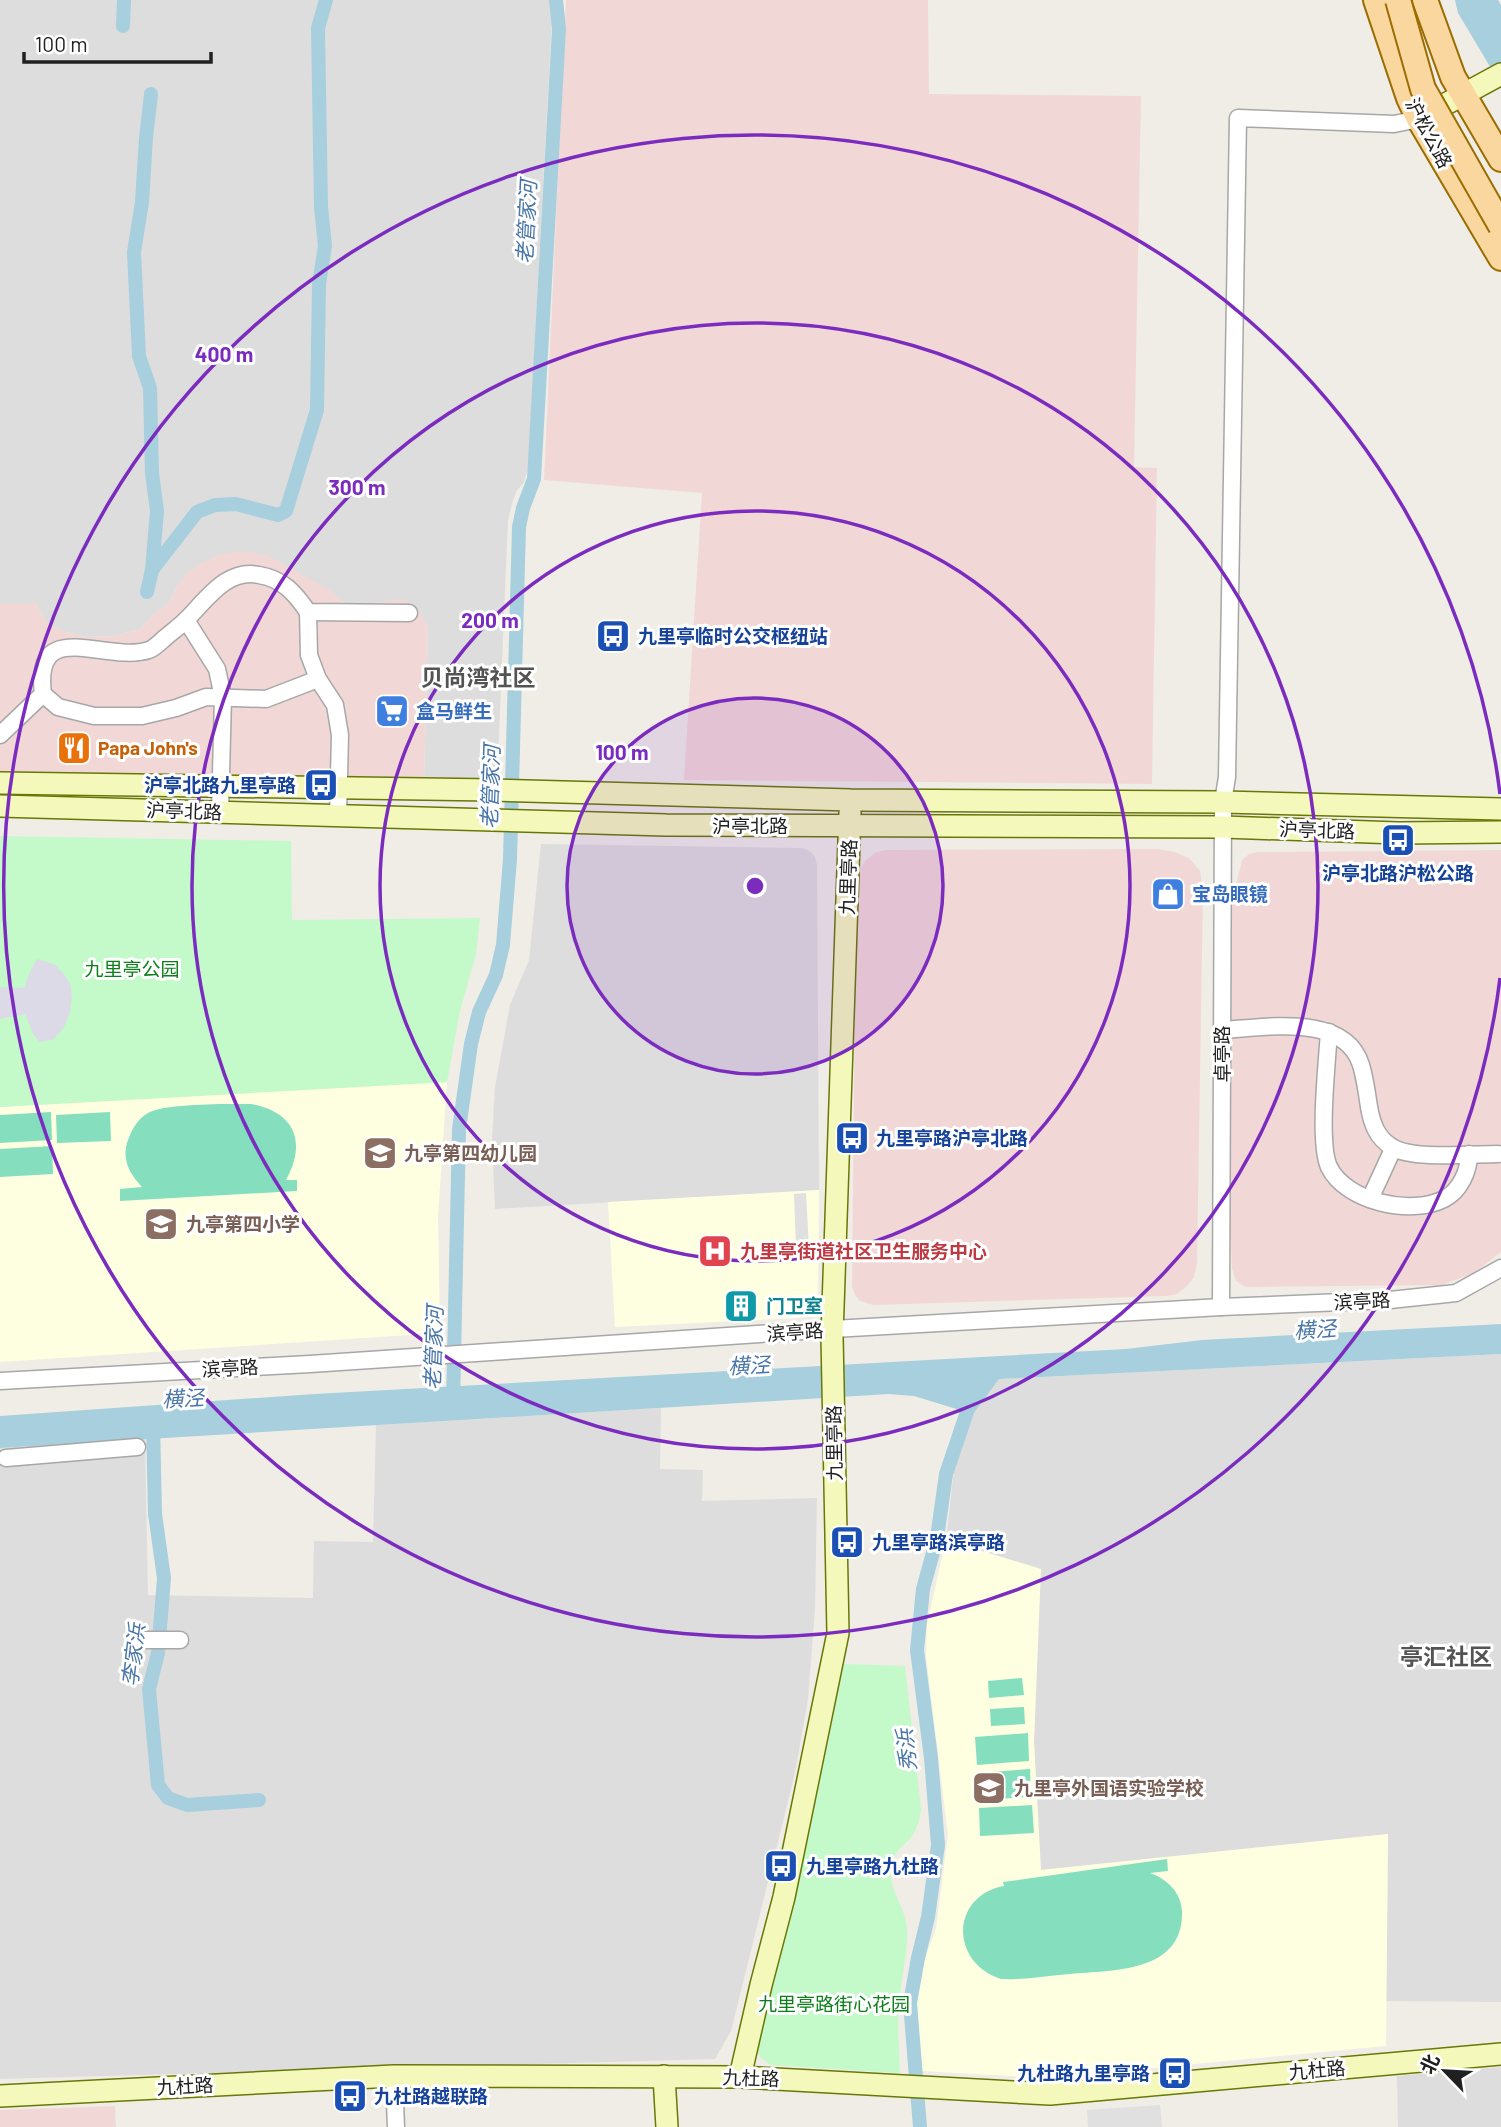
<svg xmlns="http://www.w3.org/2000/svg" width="1501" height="2127" viewBox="0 0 1501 2127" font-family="Barlow,'Noto Sans SC',sans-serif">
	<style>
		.residential { fill: #dedddd }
		.commercial { fill: #f1d8d6 }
		.education { fill: #feffe1 }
		.park { fill: #c4f9ca }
		.pitch { fill: #85dfbf }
		.parking { fill: #e0e0e0 }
		.plaza { fill: #dbdae6 }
		.water { fill: #a7cfdd }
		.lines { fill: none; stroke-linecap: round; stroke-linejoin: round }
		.canal { stroke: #a7cfdd; stroke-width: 14 }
		.street-casing { stroke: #a7a7a7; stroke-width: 19 }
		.secondary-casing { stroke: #687806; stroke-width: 24 }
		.primary-casing { stroke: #9b6d01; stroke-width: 28 }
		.street { stroke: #fff; stroke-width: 16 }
		.secondary { stroke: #f4f9bb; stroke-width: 21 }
		.primary { stroke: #fbd7a0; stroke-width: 24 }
		.primary-bridge-casing { stroke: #9b6d01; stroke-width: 28; stroke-linecap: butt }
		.primary-bridge { stroke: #fbd7a0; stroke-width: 24 }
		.ring { fill: none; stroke: #7b2cbf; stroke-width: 3.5 }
		.labels { text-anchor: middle; stroke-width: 6; stroke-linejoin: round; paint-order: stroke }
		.street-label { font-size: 19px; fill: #202020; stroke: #fff }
		.transit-label { font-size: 19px; font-weight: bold; fill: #164399; stroke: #fff; text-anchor: start }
		.shop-label { font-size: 19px; font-weight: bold; fill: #366cbe; stroke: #fff; text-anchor: start }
		.food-label { font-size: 19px; font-weight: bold; fill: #c56008; stroke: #fff; text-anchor: start }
		.park-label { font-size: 19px; fill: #0c7f1a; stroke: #fff }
		.education-label { font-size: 19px; font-weight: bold; fill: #785e54; stroke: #fff; text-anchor: start }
		.health-label { font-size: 19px; font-weight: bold; fill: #be3a42; stroke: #fff; text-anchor: start }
		.culture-label { font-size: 19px; font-weight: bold; fill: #0d838f; stroke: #fff; text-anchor: start }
		.water-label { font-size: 21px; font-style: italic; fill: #4976a8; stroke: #fff }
		.quarter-label { font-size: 23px; font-weight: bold; fill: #535353; stroke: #fff }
		.centre { fill: #7b2cbf; stroke: #fff; stroke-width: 3.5 }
		.ring-label { font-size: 21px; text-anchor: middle; font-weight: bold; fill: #7b2cbf; stroke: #fff; stroke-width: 6; stroke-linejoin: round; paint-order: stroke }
	</style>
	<rect width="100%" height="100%" fill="#f0ede6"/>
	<g class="residential">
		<polygon points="0,0 553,0 528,469 524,482 516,492 512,504 508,520 497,782 424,782 428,626 348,607 329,590 234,552 216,557 199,565 177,587 169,603 155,613 140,629 115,636 87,637 66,632 47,623 36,604 0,604"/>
		<polygon points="541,844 802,848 810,851 815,857 817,865 819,1190 495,1209 492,1138 495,1087 510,1005 529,960"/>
		<polygon points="1501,1354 1501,2002 1386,2001 1388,1834 1040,1870 1034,1742 946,1540 954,1469 973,1414 999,1379"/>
		<polygon points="661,1408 660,1469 703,1470 702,1501 817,1498 815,1609 808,1699 795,1773 731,2031 715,2059 0,2079 0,1448 145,1439 148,1595 313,1598 314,1541 373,1542 376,1425"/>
		<polygon points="1501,2067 1501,2127 1398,2127 1397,2076"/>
	</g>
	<g class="commercial">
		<polygon points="566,0 928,0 929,94 1141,96 1134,467 1157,468 1152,784 684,780 702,493 544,480"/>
		<polygon points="233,552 251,552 269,556 329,590 349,607 403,599 418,609 428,626 424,782 0,776 0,604 36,604 47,623 66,632 87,637 115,636 140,629 155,613 169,603 177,587 185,575 199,565 216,556"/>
		<polygon points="1158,849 1174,852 1189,858 1200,871 1203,890 1197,1264 1194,1277 1187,1286 1177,1294 1166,1296 873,1305 860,1301 855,1295 852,1287 856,884 859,871 865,861 875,853 885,850"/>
		<polygon points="1501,850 1501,1252 1474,1273 1442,1285 1246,1287 1236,1281 1232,1269 1220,954 1242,860 1249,854 1257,852"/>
		<polygon points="115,2106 116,2127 0,2127 0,2110 2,2110"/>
	</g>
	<g class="education">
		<polygon points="447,1082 438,1216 440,1333 0,1362 0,1107"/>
		<polygon points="819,1190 818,1301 814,1310 808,1315 798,1318 615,1327 608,1202"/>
		<polygon points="946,1540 1041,1569 1034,1742 1041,1870 1388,1834 1386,2046 1045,2078 922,2071 918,2037 916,2001 921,1968 936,1929 948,1835 926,1656 927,1624"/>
	</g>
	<g class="park">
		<polygon points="0,836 291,841 292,920 480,918 476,954 460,1011 447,1082 0,1107"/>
		<path d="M844,1664L905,1666L921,1809C920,1820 917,1830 910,1839C904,1845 896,1850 893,1860C885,1888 904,1902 907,1927C909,1946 901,1981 899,2002C897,2025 899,2050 900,2073L771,2065L760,2057L757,2047L798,1887Z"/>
	</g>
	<g class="pitch">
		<path d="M251,1104C295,1112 307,1142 286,1180H297V1191L120,1201V1189L142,1187C130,1174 122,1161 127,1143C131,1131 137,1119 148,1113C166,1103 228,1104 251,1104Z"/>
		<polygon points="51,1112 52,1140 0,1143 0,1115"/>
		<polygon points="110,1112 111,1141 57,1143 56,1115"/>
		<polygon points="52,1146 53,1174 0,1177 0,1149"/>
		<polygon points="1022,1678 1024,1695 989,1698 988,1681"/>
		<polygon points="1024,1707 1025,1724 991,1726 990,1709"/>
		<polygon points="1028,1733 1029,1761 977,1765 975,1737"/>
		<polygon points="1030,1769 1031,1797 979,1800 977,1773"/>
		<polygon points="1032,1805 1034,1833 980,1836 979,1808"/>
		<path d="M1167,1859L1168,1871L1150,1873C1167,1879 1181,1892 1182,1911C1184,1973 1113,1970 1070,1974C1047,1976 1024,1980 1001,1979C950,1963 950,1896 1004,1886L1003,1882Z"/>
	</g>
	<g class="parking">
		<polygon points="806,1193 809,1248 796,1248 794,1194"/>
		<polygon points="1160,2105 1162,2127 1088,2127 1087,2110"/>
	</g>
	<polygon class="plaza" points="37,959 54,964 63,973 70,984 72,997 70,1012 64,1027 54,1039 40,1042 33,1034 25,1014 0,1019 0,987 24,988 30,972"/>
	<g class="water">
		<polygon points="1455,0 1498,0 1501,5 1501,85 1458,13"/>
		<polygon points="1501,1324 1501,1354 999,1379 973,1414 914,1396 889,1394 0,1448 0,1416 315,1394 1126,1349 1202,1340"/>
	</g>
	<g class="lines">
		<g class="canal">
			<polyline points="123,26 124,0"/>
			<polyline points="152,570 197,512 215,505 236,504 278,515 286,511 317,410 319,284 325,246 321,207 318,28 326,0"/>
			<polyline points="147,592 152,570 157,511 152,473 150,388 139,356 134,252 142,202 146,138 151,94"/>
			<polyline points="453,1403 459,1129 471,1044 479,1012 496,975 503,945 510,859 519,527 523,508 534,479 559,29 556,0"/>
			<polyline points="153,1422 155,1514 164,1578 158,1653 149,1689 158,1785 168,1798 187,1805 259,1800"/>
			<polyline points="920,2127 910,2003 918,1958 928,1917 938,1845 931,1758 917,1650 923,1589 937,1538 946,1474 973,1394"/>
		</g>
		<g class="street-casing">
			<g id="street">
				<polyline points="308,612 309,655 318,679 335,705 340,735 338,816"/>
				<polyline points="186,620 217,669 223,697 220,812"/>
				<path d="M318,679L266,699L206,697L176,708L142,716H94L58,707L43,694C33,615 106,664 149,650C155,648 161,641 166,637C173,631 180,626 186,620C207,599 227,568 259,575C283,579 295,593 308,612L409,613"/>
				<polyline points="0,735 43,694"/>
				<path d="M1222,1030C1263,1028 1345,1012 1361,1065C1365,1078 1367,1093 1369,1107C1372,1124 1377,1138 1392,1147C1412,1160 1472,1154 1498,1154"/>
				<path d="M1329,1032C1327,1063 1318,1143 1329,1167C1346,1202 1411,1216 1444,1199C1460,1191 1469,1171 1469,1154"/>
				<polyline points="1370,1199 1393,1149"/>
				<polyline points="1221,1307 1223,802 1227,777 1238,118 1394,124 1419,119"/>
				<polyline points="0,1381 310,1364 833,1329 1221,1307 1390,1300 1456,1293 1501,1268"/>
				<polyline points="6,1458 137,1447"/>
				<polyline points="140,1640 180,1640"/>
				<polyline points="394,2076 396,2127"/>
			</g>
		</g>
		<g class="secondary-casing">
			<g id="secondary">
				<polyline points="1420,118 1501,74"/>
				<polyline points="0,783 492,790 851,800 1223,802 1501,809"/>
				<polyline points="0,806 666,825 1223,827 1398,833 1501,832"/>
				<polyline points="664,2076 667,2127"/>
				<polyline points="740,2077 761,1985 784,1897 838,1633 832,1336 850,812"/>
				<polyline points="0,2096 394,2076 740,2077 1050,2094 1501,2054"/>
			</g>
		</g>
		<g class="primary-casing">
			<g id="primary">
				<polyline points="1376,0 1409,98 1419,119 1501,258"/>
				<polyline points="1425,0 1453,77 1501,159"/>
			</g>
		</g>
		<use href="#street" class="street"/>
		<use href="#secondary" class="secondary"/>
		<use href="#primary" class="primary"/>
		<g class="primary-bridge-casing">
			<polyline id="primary-bridge" points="1398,0 1423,89 1501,226"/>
		</g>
		<use href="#primary-bridge" class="primary-bridge"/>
	</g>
	<circle cx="755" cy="886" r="188" fill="#7b2cbf" fill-opacity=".12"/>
	<g class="ring">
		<circle cx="755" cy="886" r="188"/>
		<circle cx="755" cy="886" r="375"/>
		<circle cx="755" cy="886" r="563"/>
		<path d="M1500 978A751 751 0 1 1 1500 794"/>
	</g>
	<defs>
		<g id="bus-square" transform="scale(1.75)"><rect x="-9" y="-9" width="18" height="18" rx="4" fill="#1a4fb4" stroke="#fff"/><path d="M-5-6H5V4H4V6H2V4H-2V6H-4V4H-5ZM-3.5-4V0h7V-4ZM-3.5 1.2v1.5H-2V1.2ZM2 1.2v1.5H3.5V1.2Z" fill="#fff"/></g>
		<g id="supermarket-square" transform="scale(1.75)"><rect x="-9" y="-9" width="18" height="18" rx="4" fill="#3f7fe0" stroke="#fff"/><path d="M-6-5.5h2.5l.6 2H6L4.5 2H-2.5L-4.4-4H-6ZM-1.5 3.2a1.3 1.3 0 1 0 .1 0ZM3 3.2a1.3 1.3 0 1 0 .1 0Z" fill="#fff"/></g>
		<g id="restaurant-square" transform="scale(1.75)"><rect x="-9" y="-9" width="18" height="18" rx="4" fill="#e8710a" stroke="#fff"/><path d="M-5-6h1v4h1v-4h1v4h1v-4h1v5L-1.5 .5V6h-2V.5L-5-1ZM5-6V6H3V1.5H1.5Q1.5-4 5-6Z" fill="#fff"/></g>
		<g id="shop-square" transform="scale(1.75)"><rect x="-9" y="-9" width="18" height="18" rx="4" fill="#3f7fe0" stroke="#fff"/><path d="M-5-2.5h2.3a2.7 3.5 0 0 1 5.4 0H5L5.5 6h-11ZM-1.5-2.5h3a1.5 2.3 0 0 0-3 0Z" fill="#fff"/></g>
		<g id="school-square" transform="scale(1.75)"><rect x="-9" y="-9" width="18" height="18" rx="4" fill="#8d6e63" stroke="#fff"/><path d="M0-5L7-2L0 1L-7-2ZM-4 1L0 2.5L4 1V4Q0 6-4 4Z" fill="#fff"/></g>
		<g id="hospital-square" transform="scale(1.75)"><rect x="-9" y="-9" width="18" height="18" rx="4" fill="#e0444e" stroke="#fff"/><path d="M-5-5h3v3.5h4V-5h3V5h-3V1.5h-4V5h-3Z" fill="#fff"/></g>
		<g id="building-square" transform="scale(1.75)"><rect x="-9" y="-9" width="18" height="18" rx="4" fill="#0f9aa8" stroke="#fff"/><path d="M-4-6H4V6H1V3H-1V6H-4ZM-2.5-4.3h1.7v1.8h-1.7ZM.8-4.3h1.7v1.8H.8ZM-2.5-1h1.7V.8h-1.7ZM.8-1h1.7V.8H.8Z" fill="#fff"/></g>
	</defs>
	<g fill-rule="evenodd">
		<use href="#bus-square" x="613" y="636"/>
		<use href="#supermarket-square" x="392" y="711"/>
		<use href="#restaurant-square" x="74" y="748"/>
		<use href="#bus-square" x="321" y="785"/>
		<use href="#bus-square" x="1398" y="840"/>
		<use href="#shop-square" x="1168" y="894"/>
		<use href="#bus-square" x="852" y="1138"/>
		<use href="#school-square" x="380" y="1153"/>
		<use href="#school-square" x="161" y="1224"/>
		<use href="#hospital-square" x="715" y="1251"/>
		<use href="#building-square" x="741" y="1306"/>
		<use href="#bus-square" x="847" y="1542"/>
		<use href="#school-square" x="989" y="1788"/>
		<use href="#bus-square" x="781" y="1866"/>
		<use href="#bus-square" x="1175" y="2073"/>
		<use href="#bus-square" x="350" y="2096"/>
	</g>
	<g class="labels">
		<g class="street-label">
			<text transform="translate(1429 133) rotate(62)" y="7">沪松公路</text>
			<text transform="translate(184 811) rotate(2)" y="7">沪亭北路</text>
			<text x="750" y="833">沪亭北路</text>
			<text transform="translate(1317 830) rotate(2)" y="7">沪亭北路</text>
			<text transform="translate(848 877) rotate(-88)" y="7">九里亭路</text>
			<text transform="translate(1222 1054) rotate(-90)" y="7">卓亭路</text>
			<text transform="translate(1362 1301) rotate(-3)" y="7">滨亭路</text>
			<text transform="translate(795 1332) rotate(-4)" y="7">滨亭路</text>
			<text transform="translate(230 1368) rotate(-3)" y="7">滨亭路</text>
			<text transform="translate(834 1443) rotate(-91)" y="7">九里亭路</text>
			<text transform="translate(1317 2070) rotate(-5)" y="7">九杜路</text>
			<text transform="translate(751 2078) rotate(2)" y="7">九杜路</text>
			<text transform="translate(185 2086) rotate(-3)" y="7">九杜路</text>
		</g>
		<g class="transit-label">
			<text x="638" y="643">九里亭临时公交枢纽站</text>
			<text x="296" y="792" text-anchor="end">沪亭北路九里亭路</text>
			<text x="1398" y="880" text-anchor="middle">沪亭北路沪松公路</text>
			<text x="876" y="1145">九里亭路沪亭北路</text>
			<text x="872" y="1549">九里亭路滨亭路</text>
			<text x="806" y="1873">九里亭路九杜路</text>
			<text x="1150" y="2080" text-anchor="end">九杜路九里亭路</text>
			<text x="374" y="2103">九杜路越联路</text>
		</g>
		<g class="shop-label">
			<text x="416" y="718">盒马鲜生</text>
			<text x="1192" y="901">宝岛眼镜</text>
		</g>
		<g class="food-label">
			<text x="98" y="755">Papa John's</text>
		</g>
		<g class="park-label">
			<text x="132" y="976">九里亭公园</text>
			<text x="834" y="2011">九里亭路街心花园</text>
		</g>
		<g class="education-label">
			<text x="404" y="1160">九亭第四幼儿园</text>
			<text x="186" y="1231">九亭第四小学</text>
			<text x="1014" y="1795">九里亭外国语实验学校</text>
		</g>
		<g class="health-label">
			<text x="740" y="1258">九里亭街道社区卫生服务中心</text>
		</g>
		<g class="culture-label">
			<text x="766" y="1313">门卫室</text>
		</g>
		<g class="water-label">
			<text transform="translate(527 222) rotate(-87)" y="7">老管家河</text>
			<text transform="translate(491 787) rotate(-88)" y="7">老管家河</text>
			<text transform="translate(1315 1330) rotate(-4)" y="7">横泾</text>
			<text transform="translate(434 1348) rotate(-88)" y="7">老管家河</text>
			<text transform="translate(749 1366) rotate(-3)" y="7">横泾</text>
			<text transform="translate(183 1399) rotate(-3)" y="7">横泾</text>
			<text transform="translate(134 1655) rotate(-83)" y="7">李家浜</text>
			<text transform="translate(907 1750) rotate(-96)" y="7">秀浜</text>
		</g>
		<g class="quarter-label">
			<text x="478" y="686">贝尚湾社区</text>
			<text x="1446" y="1665">亭汇社区</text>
		</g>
	</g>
	<circle cx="755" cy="886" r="10" class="centre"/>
	<g class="ring-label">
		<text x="224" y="362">400 m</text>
		<text x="357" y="495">300 m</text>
		<text x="490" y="628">200 m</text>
		<text x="622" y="760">100 m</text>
	</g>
	<g transform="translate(1445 2071) rotate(295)" stroke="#ffffff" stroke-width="5" paint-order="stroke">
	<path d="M0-5L12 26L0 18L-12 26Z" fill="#202020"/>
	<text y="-10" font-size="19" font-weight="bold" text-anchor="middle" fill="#202020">北</text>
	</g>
	<path d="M24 52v10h187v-10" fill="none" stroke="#202020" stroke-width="3.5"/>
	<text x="35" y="52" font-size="21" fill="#202020" stroke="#ffffff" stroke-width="5" paint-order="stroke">100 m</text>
</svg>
